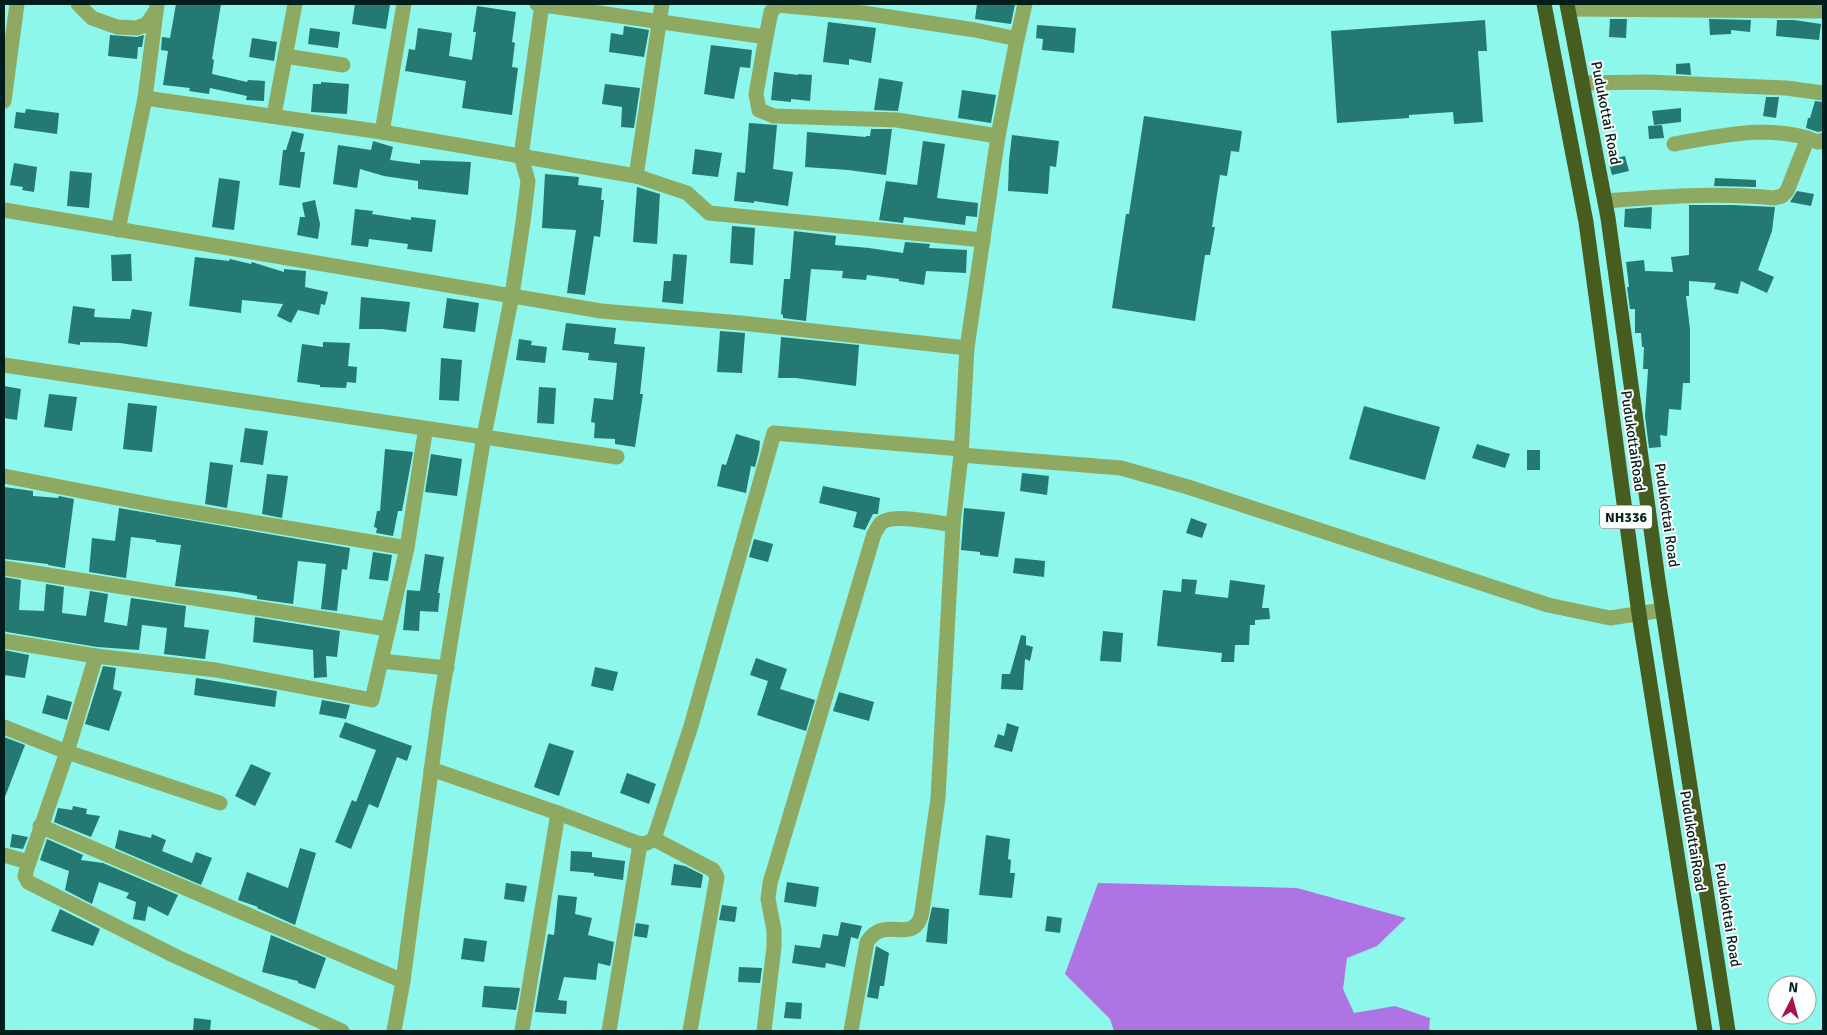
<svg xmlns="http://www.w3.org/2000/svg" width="1827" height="1035" viewBox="0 0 1827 1035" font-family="Signika,sans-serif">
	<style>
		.water { fill: #af74e4 }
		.building { fill: #247972 }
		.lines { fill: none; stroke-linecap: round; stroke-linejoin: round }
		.minor { stroke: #8eaa62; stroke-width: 15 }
		.highway { stroke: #475d1f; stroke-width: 15 }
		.labels { text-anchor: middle; stroke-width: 4; stroke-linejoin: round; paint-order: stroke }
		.shield { fill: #fff; stroke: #4c6260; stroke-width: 1 }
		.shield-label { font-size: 14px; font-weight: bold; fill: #001f1c }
		.street-label { font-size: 15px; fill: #001f1c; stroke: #fff }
	</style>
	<rect width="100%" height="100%" fill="#8df7eb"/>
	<polygon class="water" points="1098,883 1297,888 1406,918 1377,946 1347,958 1343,989 1354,1013 1395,1006 1430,1018 1429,1031 1114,1031 1110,1019 1065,974"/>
	<g class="building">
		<polygon points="176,4 221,4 212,59 214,60 212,74 247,82 248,80 265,81 264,101 246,100 247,96 210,88 209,94 189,91 190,88 163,85 168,51 161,50 162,37 170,38"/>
		<polygon points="355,4 390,5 386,29 352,24"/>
		<polygon points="977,4 1015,4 1011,24 975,19"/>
		<polygon points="477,6 516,12 512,42 515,43 512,67 518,68 512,115 462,108 466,81 405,71 409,49 415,50 418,28 452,33 449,56 472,60 476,32 473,32"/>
		<polygon points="1610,19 1627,19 1626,38 1609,37"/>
		<polygon points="1709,19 1751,20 1750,32 1731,30 1731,34 1710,35"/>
		<polygon points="1485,20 1487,51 1478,51 1483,122 1454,124 1453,112 1409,115 1409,118 1337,123 1331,31"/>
		<polygon points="1777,20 1794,20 1821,24 1819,40 1776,36"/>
		<polygon points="828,22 876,28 871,63 849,59 849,65 823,62"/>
		<polygon points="1037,25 1076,28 1074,53 1042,50 1043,39 1036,38"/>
		<polygon points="624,26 649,30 644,57 609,52 611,33 623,35"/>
		<polygon points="310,28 340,32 338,48 308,44"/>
		<polygon points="110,35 137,37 144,35 142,47 138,47 137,59 108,56"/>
		<polygon points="252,38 277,42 274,61 249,57"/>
		<polygon points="711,45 752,50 750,68 740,67 734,99 704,94"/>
		<polygon points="1690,63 1691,75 1676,74 1676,64"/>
		<polygon points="774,72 798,75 798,74 812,75 810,101 791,99 791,102 771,100"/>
		<polygon points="879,78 903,82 898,111 874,110"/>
		<polygon points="321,82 349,84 347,114 311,112 313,84 321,84"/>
		<polygon points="605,84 640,88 634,128 621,127 622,107 602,104"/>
		<polygon points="962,90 996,95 991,123 958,118"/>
		<polygon points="1766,97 1779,97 1776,118 1763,116"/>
		<polygon points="1815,101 1823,102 1823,131 1818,132 1806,128 1808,118 1810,118"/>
		<polygon points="1681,108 1681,122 1654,125 1652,111"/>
		<polygon points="26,109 59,113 57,134 14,128 16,112 25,113"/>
		<polygon points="1144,116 1242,131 1239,152 1231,151 1227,176 1220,175 1212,227 1215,227 1210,255 1205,255 1195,321 1112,308 1126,214 1129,214"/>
		<polygon points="749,123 777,125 773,169 793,172 788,206 754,201 754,203 734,201 737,172 745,173"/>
		<polygon points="1662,125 1664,138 1649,139 1648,126"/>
		<polygon points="871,129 892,129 886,175 848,170 805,167 807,132 866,137 866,136 870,136"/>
		<polygon points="292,131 304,134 300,152 305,152 300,188 279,185 283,150 286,150"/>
		<polygon points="1012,135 1059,141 1056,167 1050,166 1048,194 1008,191 1009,161"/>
		<polygon points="373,141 393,147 390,160 420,164 420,160 471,162 468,195 418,189 418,181 384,176 360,169 357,188 333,184 338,145 371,150"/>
		<polygon points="923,141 945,144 937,198 978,203 977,217 966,216 965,225 904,217 903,223 879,220 886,181 917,185"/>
		<polygon points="695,149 722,153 718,177 692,174"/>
		<polygon points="1625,156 1629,171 1612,175 1608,160"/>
		<polygon points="14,163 37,167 34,192 22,190 23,187 10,185"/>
		<polygon points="70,171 92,173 89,208 67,206"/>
		<polygon points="545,174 579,177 578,185 602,188 601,200 604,200 600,237 594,236 585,295 567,293 576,230 542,228"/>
		<polygon points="219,178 240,181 234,230 212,227"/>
		<polygon points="1715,178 1756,180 1756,187 1714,186"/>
		<polygon points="637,187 660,194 657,244 633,242"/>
		<polygon points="1797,191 1814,194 1811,206 1790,202"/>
		<polygon points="315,200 320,224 318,239 297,235 300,217 305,217 302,203"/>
		<polygon points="1689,205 1732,205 1775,207 1772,231 1758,270 1774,277 1767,293 1741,281 1738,294 1714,289 1716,283 1689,281 1689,296 1686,296 1690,329 1690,383 1683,383 1681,410 1669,409 1667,436 1660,435 1661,447 1649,448 1645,416 1648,369 1643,369 1644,347 1642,347 1641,333 1635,333 1635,309 1630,309 1627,287 1629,287 1626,262 1644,260 1645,271 1673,272 1671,257 1689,255"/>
		<polygon points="1652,207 1651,229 1624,227 1625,209"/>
		<polygon points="355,209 373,211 372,214 411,220 411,217 436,220 432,252 407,249 408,244 369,239 368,247 351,245"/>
		<polygon points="732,226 755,228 753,265 730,263"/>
		<polygon points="794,231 836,236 835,245 869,248 903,253 905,242 930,244 929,248 967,250 966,273 926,271 924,285 899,281 899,279 867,275 866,280 842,278 843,271 811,269 806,321 783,318 783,315 781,314 784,279 790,279"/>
		<polygon points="131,254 132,281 112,281 111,255"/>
		<polygon points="673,254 687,255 683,304 662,302 664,281 671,281"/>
		<polygon points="195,257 229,261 230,259 251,264 252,262 284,272 284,269 306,271 305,287 328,292 325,305 321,304 319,315 298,310 291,323 277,316 283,304 242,300 241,313 189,306"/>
		<polygon points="361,297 410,302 406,332 382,329 359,329"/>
		<polygon points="447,298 479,303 475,332 443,328"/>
		<polygon points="73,306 95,309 94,317 130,319 132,309 152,312 147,347 120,343 80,342 80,345 68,343"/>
		<polygon points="566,323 616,328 614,344 645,347 640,394 643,394 635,447 615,444 615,439 594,438 595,423 591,422 594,398 613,400 617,363 588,360 589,353 562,350"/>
		<polygon points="720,331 745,333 742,373 717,372"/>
		<polygon points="781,337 859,345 856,386 796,378 778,378"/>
		<polygon points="519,339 532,341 531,345 547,347 545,363 516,360"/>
		<polygon points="323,342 350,343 348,366 357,367 356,383 347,382 346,388 320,387 320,385 297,382 302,344 323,347"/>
		<polygon points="441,358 462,360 459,401 439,400"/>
		<polygon points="4,386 21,389 17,420 4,418"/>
		<polygon points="539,387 556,388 554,424 537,423"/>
		<polygon points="49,394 77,397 72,431 44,427"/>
		<polygon points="128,403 157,406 152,452 123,449"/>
		<polygon points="1364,406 1440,427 1425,480 1349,459"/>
		<polygon points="245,428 268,431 263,465 240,462"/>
		<polygon points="736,434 760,441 759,451 755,467 751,466 746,493 717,486 722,464 726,465"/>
		<polygon points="1477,444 1510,454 1505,468 1472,458"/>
		<polygon points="385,449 413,452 402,511 398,511 393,536 376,533 377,528 374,527 377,511 380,511"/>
		<rect x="1527" y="450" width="13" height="20"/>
		<polygon points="431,454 462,459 457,496 425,492"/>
		<polygon points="210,462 233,465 227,508 205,504"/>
		<polygon points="1022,473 1049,476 1047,495 1020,491"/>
		<polygon points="267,474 288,476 282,518 262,514"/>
		<polygon points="823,486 880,498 878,514 873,514 865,530 853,527 857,512 819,503"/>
		<polygon points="4,487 33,491 33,496 58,498 59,496 74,499 65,568 48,565 48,564 5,559"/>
		<polygon points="119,508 350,548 347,570 342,569 337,611 321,609 326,564 298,561 293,604 257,599 257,596 236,592 175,586 181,545 156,542 156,540 131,537 126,578 89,572 92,538 115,541"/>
		<polygon points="964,508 1005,512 998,557 980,555 980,552 961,550"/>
		<polygon points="1191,518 1207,524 1202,538 1186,533"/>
		<polygon points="754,539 773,544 768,562 749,557"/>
		<polygon points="373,552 392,555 388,581 369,579"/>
		<polygon points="425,554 444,557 438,593 440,593 438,612 420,611 419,631 403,630 407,590 420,591"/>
		<polygon points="1015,558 1045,561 1044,577 1013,573"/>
		<polygon points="4,577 21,580 19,610 44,611 46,584 64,587 62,613 86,616 90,591 108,594 104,622 127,626 131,598 186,606 184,627 209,630 205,659 164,654 167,628 142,625 139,650 97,647 7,632 4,631"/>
		<polygon points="1182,579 1197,580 1195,594 1228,598 1230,580 1265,585 1262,608 1269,608 1270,619 1255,620 1255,625 1250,625 1249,645 1235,645 1234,662 1221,662 1222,653 1157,646 1163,590 1181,592"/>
		<polygon points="255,617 340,631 337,657 326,656 327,677 314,678 313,650 253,642"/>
		<polygon points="1103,631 1123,633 1121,662 1100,661"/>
		<polygon points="1021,635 1026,636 1026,645 1033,647 1030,661 1025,659 1023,690 1001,689 1002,674 1010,674"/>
		<polygon points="4,650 29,655 25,678 4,675"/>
		<polygon points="756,658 787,669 780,689 815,700 806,731 757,715 768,681 750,675"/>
		<polygon points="103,666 116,668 113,689 122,692 109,731 85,724"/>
		<polygon points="595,667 618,672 613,691 591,686"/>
		<polygon points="196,678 277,691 275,707 194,695"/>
		<polygon points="839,692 874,702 869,721 833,711"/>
		<polygon points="47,695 72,702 67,720 42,713"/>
		<polygon points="322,700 350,705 346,719 319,714"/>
		<polygon points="345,722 412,746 407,761 397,757 378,808 369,804 351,849 335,842 352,800 356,802 376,750 339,737"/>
		<polygon points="1007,723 1019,727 1012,752 994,747 998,734 1004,736"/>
		<polygon points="4,737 25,745 5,797 4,797"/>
		<polygon points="549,743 574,751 559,796 534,787"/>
		<polygon points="251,764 271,773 255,806 235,796"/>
		<polygon points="627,773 656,784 649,804 620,793"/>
		<polygon points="73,806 87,809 86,814 100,816 91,837 54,822 58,808 72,810"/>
		<polygon points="119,830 151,838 152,834 166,840 162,851 192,863 196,852 212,858 201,885 115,848"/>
		<polygon points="12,834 28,837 23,849 10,847"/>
		<polygon points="986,835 1010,839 1008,859 1011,860 1010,873 1015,873 1012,898 979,895"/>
		<polygon points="47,839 83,855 81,860 103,863 178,895 168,916 148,906 145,921 133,919 136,902 126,898 129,893 99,882 92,904 65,890 69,871 40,860"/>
		<polygon points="300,848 316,853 295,925 257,908 258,907 238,900 247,872 288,888"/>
		<polygon points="571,851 592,852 592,857 625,861 623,880 594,876 594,873 570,871"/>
		<polygon points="674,864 685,866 703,875 701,888 671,885"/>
		<polygon points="787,882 819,887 816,907 784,902"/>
		<polygon points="506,883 527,886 524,902 504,899"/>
		<polygon points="558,895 577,897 575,914 592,918 588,935 614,942 611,962 610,966 598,963 596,980 564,977 558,1000 567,1001 566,1014 535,1012 548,934 554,935"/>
		<polygon points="722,905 737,907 735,922 719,920"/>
		<polygon points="932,907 949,909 947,944 926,942 928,925"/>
		<polygon points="60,909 100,929 93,946 51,931"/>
		<polygon points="1047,916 1062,918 1060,933 1045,931"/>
		<polygon points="841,922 862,926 858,939 851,937 845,967 826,963 825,968 792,963 795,945 820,948 823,934 838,936"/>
		<polygon points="636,923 649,925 647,938 634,936"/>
		<polygon points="271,935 326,958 315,989 298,983 298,981 262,972"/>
		<polygon points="464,938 487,941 484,962 461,959"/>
		<polygon points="876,946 889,953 884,986 880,986 878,999 867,997"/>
		<polygon points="739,967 762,968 760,983 738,982"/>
		<polygon points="484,986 520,988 516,1010 482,1007"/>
		<polygon points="786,1002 802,1003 801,1019 784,1018"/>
		<polygon points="194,1018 211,1020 210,1031 193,1031"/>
	</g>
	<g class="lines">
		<g class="minor">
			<polyline points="78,4 92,18 117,27 137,28 147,24 155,12"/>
			<polyline points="537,4 766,37 756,94 759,110 774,116 897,120 998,136"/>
			<polyline points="1568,9 1823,11"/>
			<path d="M766,37L771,12L777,5L863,13L975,30L1017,39L998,136L967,348L961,455L953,525L938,798L922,912C921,916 920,921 917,924C905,939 883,917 867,942L851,1031"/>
			<polyline points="1017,39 1025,4"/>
			<polyline points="285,56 343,65"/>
			<polyline points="1583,83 1647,82 1786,88 1823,93"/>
			<polyline points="145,98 382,132 636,176 662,4"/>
			<polyline points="4,101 17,4"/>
			<polyline points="274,115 295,4"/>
			<polyline points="382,132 404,4"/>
			<path d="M1674,144C1722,136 1772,123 1818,142L1823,140"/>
			<polyline points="636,176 687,193 709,213 983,240"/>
			<path d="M1605,201C1661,197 1718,192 1774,198L1782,196L1787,191L1808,138"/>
			<polyline points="4,210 601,311 741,323 967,348"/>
			<polyline points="118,230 145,98 157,4"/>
			<polyline points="4,365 617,457"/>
			<polyline points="961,455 1121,468 1188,487 1548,605 1610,618 1663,610"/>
			<polyline points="4,476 169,508 407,548"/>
			<polyline points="4,568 388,629"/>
			<polyline points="4,641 96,656 216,670 372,700 407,548 425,433"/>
			<polyline points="96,656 67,752 27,868 25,876 28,882 175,956 342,1031"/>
			<polyline points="381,661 447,668"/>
			<polyline points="4,727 67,752 220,803"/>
			<polyline points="431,769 558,813 640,844 647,843 654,839 691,726 774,433 961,449"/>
			<polyline points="40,826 403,981"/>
			<polyline points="654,839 713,870 717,877 690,1031"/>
			<polyline points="4,855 28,862"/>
			<polyline points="394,1031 403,981 439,712 484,436 512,295 523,222 528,181 521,156 542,4"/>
			<polyline points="522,1031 558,813"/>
			<polyline points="609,1031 640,844"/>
			<path d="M764,1031L774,947V930L768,899L770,883L874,534C876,531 878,527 880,524C891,512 937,523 953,525"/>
		</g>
		<g class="highway">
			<polyline points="1544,4 1586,222 1639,614 1705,1031"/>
			<polyline points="1567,4 1608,218 1658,580 1728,1031"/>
		</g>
	</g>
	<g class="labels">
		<rect class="shield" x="1600" y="505.5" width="52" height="23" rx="4"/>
		<g class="shield-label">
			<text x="1626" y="522">NH336</text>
		</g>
		<g class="street-label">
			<text transform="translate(1606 113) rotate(79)" y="5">Pudukottai Road</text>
			<text transform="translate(1633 441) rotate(82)" y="5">PudukottaiRoad</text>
			<text transform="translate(1667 515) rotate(82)" y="5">Pudukottai Road</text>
			<text transform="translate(1693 841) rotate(81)" y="5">PudukottaiRoad</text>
			<text transform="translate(1728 915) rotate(81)" y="5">Pudukottai Road</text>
		</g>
	</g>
	<rect width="1827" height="1035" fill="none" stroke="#001f1c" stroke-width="10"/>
	<g transform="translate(1792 1000) rotate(6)"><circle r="24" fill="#ffffff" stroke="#99a5a4"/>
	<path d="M0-4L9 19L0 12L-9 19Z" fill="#a7134c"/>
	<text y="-8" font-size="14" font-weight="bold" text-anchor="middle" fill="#001f1c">N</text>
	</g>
</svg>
